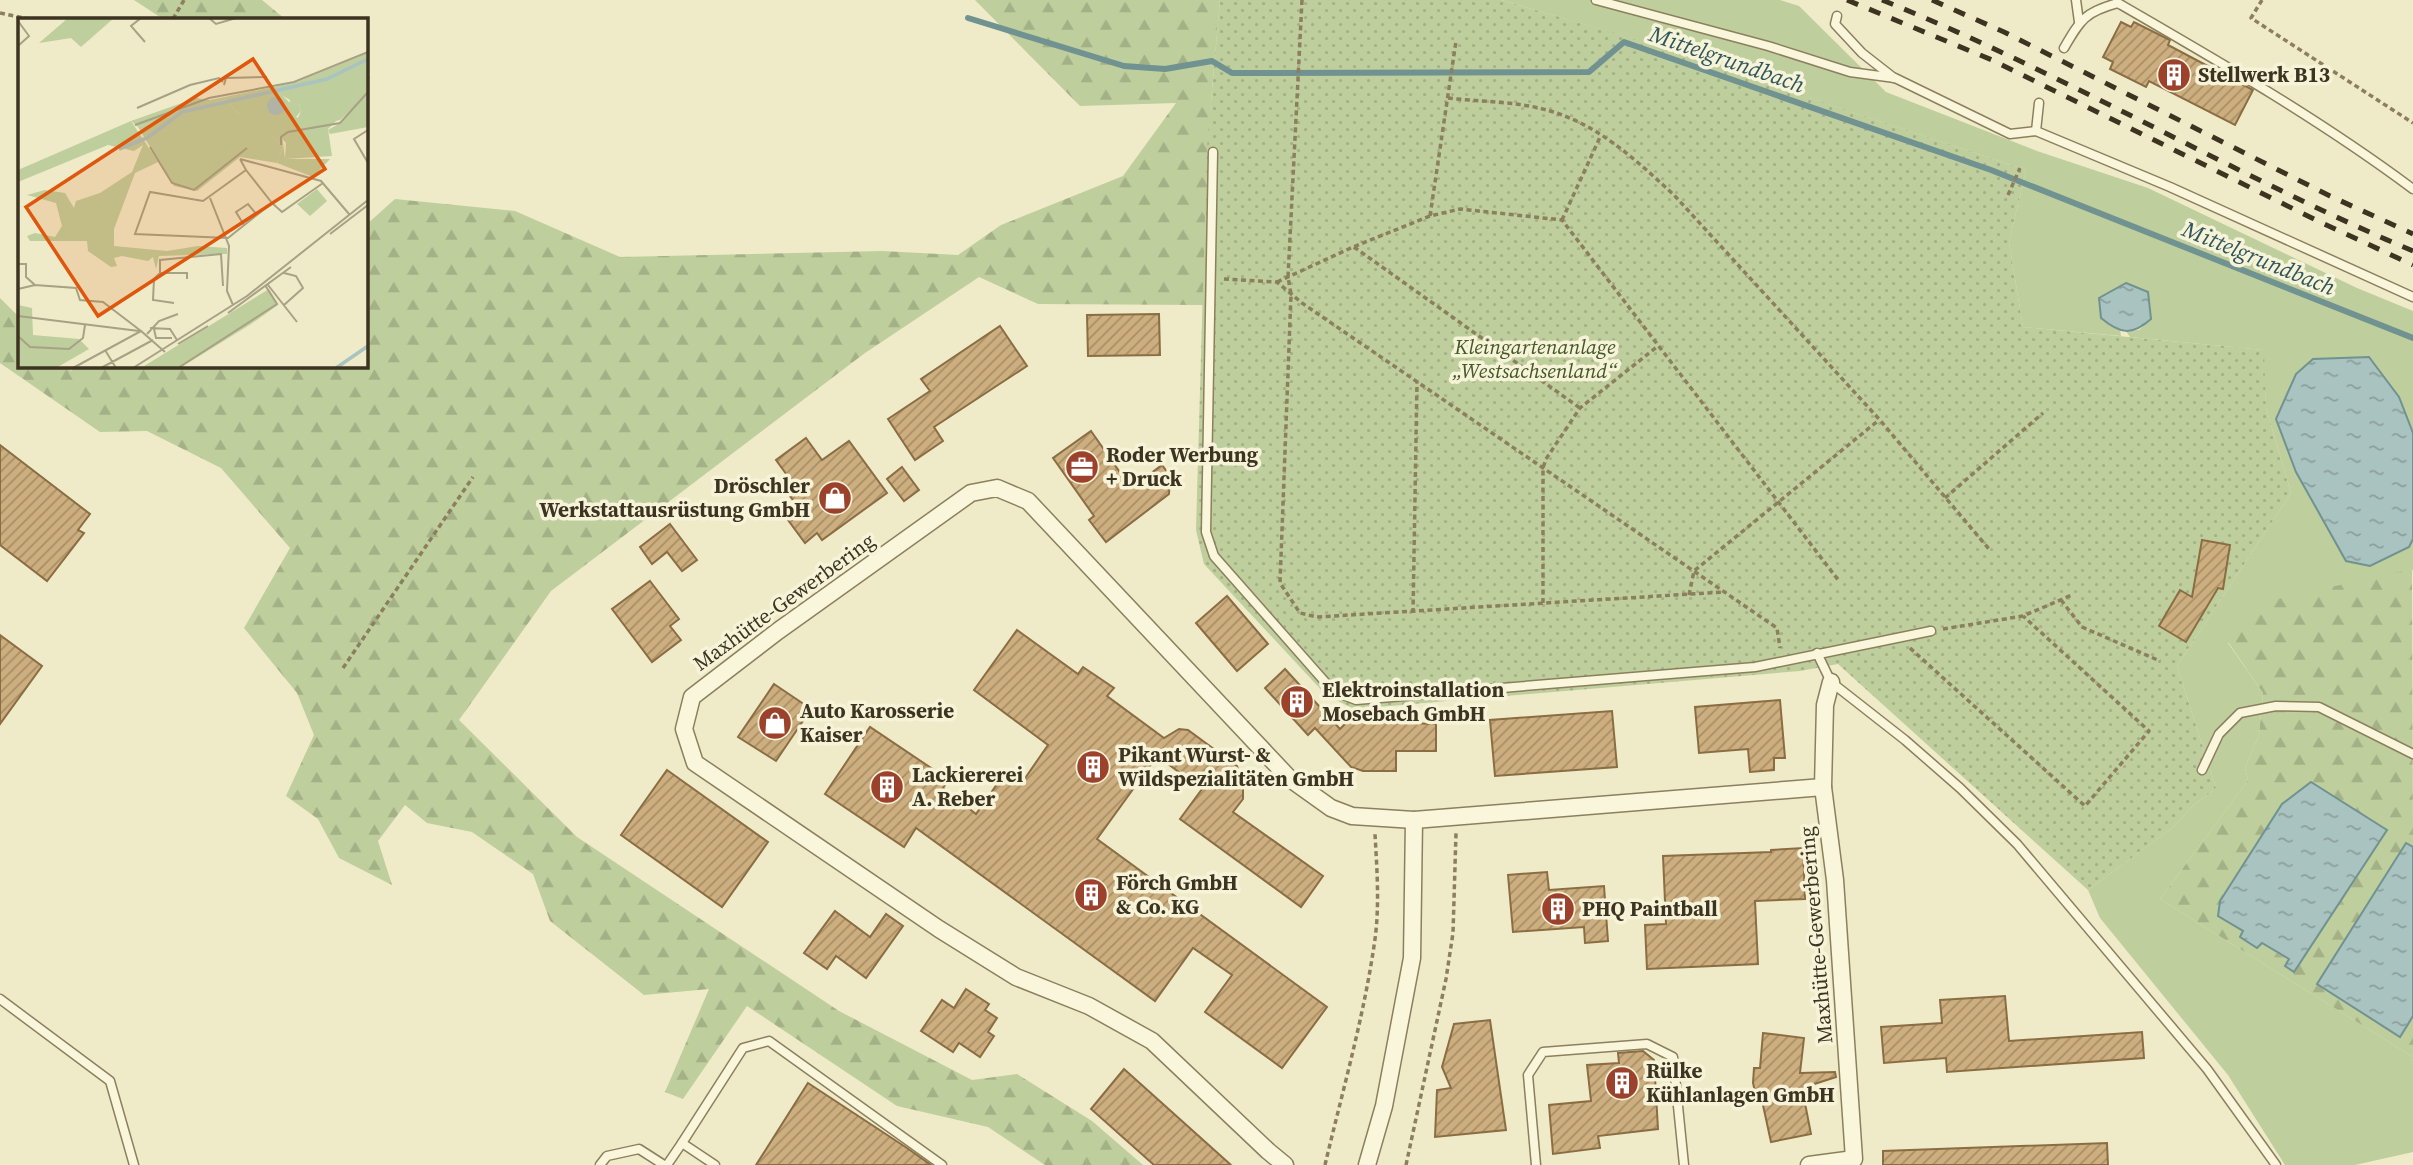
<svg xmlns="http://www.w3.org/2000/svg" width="2413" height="1165" viewBox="0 0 2413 1165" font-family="'Source Serif 4',serif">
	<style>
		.grass { fill: #bece9c }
		.forest { fill: url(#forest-firs); fill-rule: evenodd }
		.garden { fill: url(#garden-dots) }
		.water { fill: url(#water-ripples); stroke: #709290; stroke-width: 2 }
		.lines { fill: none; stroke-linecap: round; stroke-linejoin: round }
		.stream { stroke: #709290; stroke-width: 6 }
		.building { fill: url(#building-hatch); stroke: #8b6d43; stroke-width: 2 }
		.lane-casing { stroke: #8c7f5d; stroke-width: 11 }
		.street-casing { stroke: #8c7f5d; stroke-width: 19 }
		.path { stroke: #8c7f5d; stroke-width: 3.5; stroke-dasharray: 5 3.5; stroke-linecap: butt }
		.lane { stroke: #f9f6dc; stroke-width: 8 }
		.street { stroke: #f9f6dc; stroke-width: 16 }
		.rail { stroke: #3c3320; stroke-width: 5; stroke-dasharray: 12 12; stroke-linecap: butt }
		.labels { text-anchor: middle; stroke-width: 7; stroke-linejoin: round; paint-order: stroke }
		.poi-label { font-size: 21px; font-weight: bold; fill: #3c3320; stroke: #f6f3d8; text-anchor: start }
		.park-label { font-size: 21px; font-style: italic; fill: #435827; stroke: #f6f3d8 }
		.street-label { font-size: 21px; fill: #3c3320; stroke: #f6f3d8 }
		.water-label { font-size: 23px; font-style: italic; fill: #30565c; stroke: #f6f3d8 }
		.inset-river { fill: none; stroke: #a9c3c0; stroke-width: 3.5 }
		.inset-road { fill: none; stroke: #a7a185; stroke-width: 2 }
		.view { fill: #df570d; fill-opacity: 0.15; stroke: #df570d; stroke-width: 3.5 }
		.inset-edge { fill: none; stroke: #3c3320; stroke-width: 3.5 }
	</style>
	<defs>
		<pattern id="forest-firs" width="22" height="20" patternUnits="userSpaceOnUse" patternTransform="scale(1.75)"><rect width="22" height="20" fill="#bece9c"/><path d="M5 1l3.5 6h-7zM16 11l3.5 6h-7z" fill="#a4b186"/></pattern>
		<pattern id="garden-dots" width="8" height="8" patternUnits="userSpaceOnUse" patternTransform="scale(1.75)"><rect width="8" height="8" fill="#bece9c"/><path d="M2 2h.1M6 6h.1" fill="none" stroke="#a4b186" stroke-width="1.8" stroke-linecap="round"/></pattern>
		<pattern id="water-ripples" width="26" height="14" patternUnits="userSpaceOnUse" patternTransform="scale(1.75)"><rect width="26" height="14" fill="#a9c3c0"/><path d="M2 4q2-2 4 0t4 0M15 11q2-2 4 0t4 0" fill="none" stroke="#8b9f9c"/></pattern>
		<pattern id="building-hatch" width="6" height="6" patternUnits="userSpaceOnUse" patternTransform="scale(1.75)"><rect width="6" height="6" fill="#cdae7e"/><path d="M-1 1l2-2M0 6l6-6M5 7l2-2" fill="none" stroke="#a88e67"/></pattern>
	</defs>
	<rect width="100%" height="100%" fill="#efebc8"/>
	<polygon class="grass" points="1501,0 1780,0 1799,6 1886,92 2037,151 2148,188 2357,288 2413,311 2413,433 2399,397 2296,472 2314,502 2409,547 2413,539 2413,571 2412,569 2228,643 2263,693 2259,735 2245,768 2248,780 2160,899 2413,1057 2413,1152 2355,1165 2285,1165 2228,1075 2100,918 2088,890 2172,828 2194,805 2216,788 2177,666 2291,493 2266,408 2263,350 2130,337 2126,331 2139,330 2151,319 2148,292 2112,327 2120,330 2121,336 2023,327 2009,242 2026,170 1617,34"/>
	<g class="forest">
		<polygon points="134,0 262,0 285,19 163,19"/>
		<polygon points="975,0 1220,0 1211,101 1203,305 1038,304 979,277 865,353 551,591 459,720 577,837 839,1011 972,1080 1017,1074 1092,1121 1143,1165 1045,1165 988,1127 897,1106 747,1006 683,1099 665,1092 709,989 644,995 550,921 533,874 472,832 427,823 405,805 378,841 392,885 339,858 318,819 286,796 314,735 297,693 244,628 290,548 221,468 147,431 100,432 0,363 0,298 19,317 19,366 66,366 71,371 74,366 366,366 366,225 395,199 515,211 620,257 882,251 958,255 1001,225 1123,176 1176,103 1080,106"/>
		<path d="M2412,569L2413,847L2406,843L2317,984L2400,1036L2413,1016V1057L2160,899L2248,780L2245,768L2259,735L2263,693L2228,642L2273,600ZM2387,830L2289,960L2261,943L2240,937L2243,931Z"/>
	</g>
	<polygon class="garden" points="1220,0 1501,0 1615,33 2026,170 2009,242 2023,327 2264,350 2266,408 2291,493 2177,666 2216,788 2194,805 2172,828 2088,890 1838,664 1800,671 1354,709 1326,695 1204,564 1196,530 1207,147"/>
	<g class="water">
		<path d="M2126,283L2148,292L2151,319C2132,336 2120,334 2101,318L2099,298Z"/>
		<polygon points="2369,357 2399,397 2413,433 2413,539 2409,547 2370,566 2346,561 2296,472 2276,419 2296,374 2313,359"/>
		<polygon points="2311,782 2387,830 2294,972 2285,966 2289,959 2262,943 2257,948 2240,937 2243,931 2218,916 2220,901 2282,804"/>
		<polygon points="2406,843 2413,847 2413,1016 2400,1037 2317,984"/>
	</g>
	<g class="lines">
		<polyline class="stream" points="968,18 1124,66 1165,69 1212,61 1232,73 1589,72 1624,42 1991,170 2413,338"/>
	</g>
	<g class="building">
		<polygon points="2121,22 2131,27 2134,22 2170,40 2168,45 2253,90 2235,125 2149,81 2146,87 2110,69 2113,62 2103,57"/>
		<polygon points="1159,314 1160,355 1088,356 1087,315"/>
		<polygon points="1000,326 1027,366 934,427 943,441 915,460 888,419 930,391 921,379"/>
		<polygon points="1091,431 1131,488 1162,465 1170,476 1169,494 1106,542 1089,520 1094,516 1053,458"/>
		<polygon points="806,438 822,460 849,441 887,493 822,540 817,533 805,543 788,520 801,511 784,488 792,482 776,460"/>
		<polygon points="0,445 90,514 78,530 84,533 47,581 0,545"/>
		<polygon points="902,467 919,490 904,501 887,479"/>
		<polygon points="670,524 697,560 682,571 667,552 652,564 640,547"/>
		<polygon points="2202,540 2230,545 2223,589 2218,588 2186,642 2159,626 2180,590 2192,597"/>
		<polygon points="650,581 679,619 670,626 681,640 652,662 612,609"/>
		<polygon points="1227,596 1268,644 1237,671 1196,623"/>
		<polygon points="1017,630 1078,674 1083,667 1114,688 1107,696 1164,738 1179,729 1188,730 1237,766 1243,783 1243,799 1233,812 1323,876 1301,907 1180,819 1202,789 1157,756 1097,839 1327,1007 1282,1068 1205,1012 1232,975 1193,948 1155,1001 916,828 904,847 825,794 870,727 949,780 943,788 976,814 1005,773 1021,784 1048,745 974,690"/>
		<polygon points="0,635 42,666 0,724"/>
		<polygon points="1285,669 1340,729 1348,721 1436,724 1436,751 1396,751 1396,771 1363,771 1351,767 1315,728 1308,735 1265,688"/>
		<polygon points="774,684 811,709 776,761 738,737"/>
		<polygon points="1780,700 1785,758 1774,758 1774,770 1750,772 1748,749 1699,753 1695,707"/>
		<polygon points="1612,711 1617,767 1495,776 1490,720"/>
		<polygon points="667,770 768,842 722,907 621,835"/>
		<polygon points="1803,848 1805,899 1755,901 1758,964 1647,969 1645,925 1666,924 1663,856 1771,852 1771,850"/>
		<polygon points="1547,872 1549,890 1604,886 1608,941 1585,943 1584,927 1513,932 1508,875"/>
		<polygon points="835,911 870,937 886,914 903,926 866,978 836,956 827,969 804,953"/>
		<polygon points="966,989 989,1004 985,1010 997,1018 988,1032 994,1036 980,1057 959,1043 953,1052 921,1031 942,1000 954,1008"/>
		<polygon points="2005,996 2009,1041 2142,1032 2144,1058 1947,1072 1946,1058 1884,1063 1881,1027 1942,1023 1940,1000"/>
		<polygon points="1490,1020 1506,1130 1435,1137 1437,1090 1451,1088 1442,1067 1454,1024"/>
		<polygon points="1763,1033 1804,1038 1800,1073 1835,1072 1836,1077 1802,1088 1811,1134 1771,1142 1761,1096 1756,1096 1753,1083 1754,1068 1760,1068"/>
		<polygon points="1643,1051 1654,1060 1658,1129 1598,1136 1600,1148 1553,1154 1549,1105 1591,1101 1587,1065 1619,1063 1618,1053"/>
		<polygon points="1124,1069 1231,1165 1154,1165 1091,1109"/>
		<polygon points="808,1083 907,1148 931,1165 756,1165"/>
		<polygon points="2107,1143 2108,1165 1883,1165 1883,1151"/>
	</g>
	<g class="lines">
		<g class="lane-casing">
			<g id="lane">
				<polyline points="1596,0 1768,46 1850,72 1895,78 2010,134 2036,131 2170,187 2413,297"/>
				<polyline points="2076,0 2079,22"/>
				<polyline points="1837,16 1835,24 1862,53 1894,78"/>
				<path d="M2064,48C2081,19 2085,12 2118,3C2220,62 2319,119 2413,189"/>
				<polyline points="2036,131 2039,103"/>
				<polyline points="1213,152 1206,532 1214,556 1333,691 1356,700 1755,667 1931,631"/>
				<polyline points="1817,653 1831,682 1905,740 1960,788 2017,844 2207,1069 2276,1165"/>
				<polyline points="2202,770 2219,734 2240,713 2276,706 2319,707 2413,754"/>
				<polyline points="0,999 110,1081 134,1165"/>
				<polyline points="600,1165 607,1156 639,1149 664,1165"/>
				<polyline points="667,1165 682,1143"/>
				<polyline points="715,1165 682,1143 743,1048 769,1041 942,1165"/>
				<polyline points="1536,1165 1528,1075 1543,1052 1647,1044 1673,1057 1684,1165"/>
			</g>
		</g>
		<g class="street-casing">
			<g id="street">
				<polyline points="1285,1165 1268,1151 1152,1041 1089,1006 1016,977 939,929 695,763 684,729 692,697 778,631 971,493 997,488 1028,501 1289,778 1331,808 1352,816 1414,820 1823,787 1825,705 1831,682"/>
				<polyline points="1367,1165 1384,1106 1412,958 1414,820"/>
				<polyline points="1809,1165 1854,1159 1835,880 1823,787"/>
			</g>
		</g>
		<g class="path">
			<polyline points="1302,0 1288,277 1291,294 1280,583 1300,613 1317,617 1724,592"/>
			<polyline points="2262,0 2251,18 2413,123"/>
			<polyline points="0,13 29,19"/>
			<polyline points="173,19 184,0"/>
			<polyline points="366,95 368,77"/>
			<path d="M1448,98C1481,102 1518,101 1550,111C1599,125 1637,161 1674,195L1879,419L1989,549"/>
			<polyline points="2008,195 2020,168"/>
			<polyline points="1430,216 1456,41"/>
			<polyline points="1562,220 1601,135"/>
			<polyline points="1354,247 1580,408"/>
			<polyline points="1224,279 1277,282 1302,303 1777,628 1780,648"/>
			<polyline points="1277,282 1353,247 1430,216 1460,209 1562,220 1839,581"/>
			<polyline points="1945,498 2043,413"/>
			<polyline points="1689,595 1694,571 1879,420"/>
			<polyline points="2061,600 2082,627 2160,661"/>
			<polyline points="1543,603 1543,468 1546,459 1580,408 1658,346"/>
			<polyline points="1413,613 1417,382"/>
			<polyline points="1943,629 2023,616 2072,595"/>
			<polyline points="1910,648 2085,806 2149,731 2023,616"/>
			<polyline points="343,668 473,477"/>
			<path d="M1325,1165C1342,1093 1363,1020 1374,946C1380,909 1377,871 1375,834"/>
			<polyline points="1406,1165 1446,979 1453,933 1456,833"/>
		</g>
		<use href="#lane" class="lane"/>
		<use href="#street" class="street"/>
		<g class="rail">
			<polyline points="1847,0 1992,60 2318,221 2413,265"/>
			<path d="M1882,0C2064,73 2233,175 2413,251"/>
			<polyline points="1932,0 2004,32 2330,196 2413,234"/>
		</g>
	</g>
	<defs>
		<g id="building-disc" transform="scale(1.75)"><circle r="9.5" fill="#9b412c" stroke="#f6f3d8"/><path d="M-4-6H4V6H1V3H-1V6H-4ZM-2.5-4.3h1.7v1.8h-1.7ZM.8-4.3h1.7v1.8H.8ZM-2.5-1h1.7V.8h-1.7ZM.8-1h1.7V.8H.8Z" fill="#fff"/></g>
		<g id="office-disc" transform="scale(1.75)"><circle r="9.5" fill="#9b412c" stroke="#f6f3d8"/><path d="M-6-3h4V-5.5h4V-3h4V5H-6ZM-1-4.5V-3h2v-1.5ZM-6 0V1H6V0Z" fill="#fff"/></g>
		<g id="shop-disc" transform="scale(1.75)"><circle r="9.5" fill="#9b412c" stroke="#f6f3d8"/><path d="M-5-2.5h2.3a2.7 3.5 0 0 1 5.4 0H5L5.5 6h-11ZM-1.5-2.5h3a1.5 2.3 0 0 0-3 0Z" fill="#fff"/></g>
	</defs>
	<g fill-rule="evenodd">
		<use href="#building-disc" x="2174" y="75"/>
		<use href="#office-disc" x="1082" y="467"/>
		<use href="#shop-disc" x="835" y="498"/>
		<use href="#building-disc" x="1297" y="702"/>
		<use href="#shop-disc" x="775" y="723"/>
		<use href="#building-disc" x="1093" y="767"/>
		<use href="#building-disc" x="887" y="787"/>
		<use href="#building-disc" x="1091" y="895"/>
		<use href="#building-disc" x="1558" y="909"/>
		<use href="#building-disc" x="1622" y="1083"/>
	</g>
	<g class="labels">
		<g class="poi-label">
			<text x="2198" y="82">Stellwerk B13</text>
			<text x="1106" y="462">Roder Werbung<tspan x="1106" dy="24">+ Druck</tspan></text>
			<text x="810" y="493" text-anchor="end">Dröschler<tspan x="810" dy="24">Werkstattausrüstung GmbH</tspan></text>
			<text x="1322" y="697">Elektroinstallation<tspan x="1322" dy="24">Mosebach GmbH</tspan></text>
			<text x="800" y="718">Auto Karosserie<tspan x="800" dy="24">Kaiser</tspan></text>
			<text x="1118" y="762">Pikant Wurst- &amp;<tspan x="1118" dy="24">Wildspezialitäten GmbH</tspan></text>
			<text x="912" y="782">Lackiererei<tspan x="912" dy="24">A. Reber</tspan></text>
			<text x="1116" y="890">Förch GmbH<tspan x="1116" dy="24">&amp; Co. KG</tspan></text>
			<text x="1582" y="916">PHQ Paintball</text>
			<text x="1646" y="1078">Rülke<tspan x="1646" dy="24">Kühlanlagen GmbH</tspan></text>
		</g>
		<g class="park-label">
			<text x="1535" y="354">Kleingartenanlage<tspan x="1535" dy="24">„Westsachsenland“</tspan></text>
		</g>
		<g class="street-label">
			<text transform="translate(784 602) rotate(-36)" y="7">Maxhütte-Gewerbering</text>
			<text transform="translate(1816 935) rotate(-95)" y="7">Maxhütte-Gewerbering</text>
		</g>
		<g class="water-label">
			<text transform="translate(1727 59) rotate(19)" y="8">Mittelgrundbach</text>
			<text transform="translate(2259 258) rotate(22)" y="8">Mittelgrundbach</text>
		</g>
	</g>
	<g transform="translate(18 18)">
		<rect width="350" height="350" fill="#efebc8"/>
		<path d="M350,35V73L340,84L312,61L265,78L275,88L281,86L283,93L264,116L267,141H312L295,159L259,145L265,128L254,118V95L243,84L219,96L209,81L120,109L113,103L178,80L192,82L279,64Z" fill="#bece9c"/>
		<path d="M299,64L322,99L310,111L314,138L267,141L268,125L257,113L259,106L270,95L280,100L283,93L281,86L270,91L272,82L265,78L276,70L284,76ZM113,103L140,144L117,155L96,211V228L149,233L180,228L209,230V236L141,238L138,251L135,239L130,243L104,238L96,240L99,248L93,249L70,233L69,223H12L9,218L17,215L37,219L44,208L38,185L9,177L27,172L47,175L56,190L58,183L82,175L114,154L125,127L116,133L90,127L0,164V152Z" fill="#bece9c"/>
		<path d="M326,53L339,67L341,84L322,102L293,108L296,103L287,97L289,86L276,82L272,75Z" fill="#bece9c"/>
		<path d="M50,0H96L63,29L53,20L21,25ZM350,75V109L312,116L310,112L322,105ZM209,81L219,96L243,83L254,95V118L265,128L259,145L222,139L179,173L156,168L120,109ZM299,171L309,183L292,198L279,186ZM251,271L260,287L233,306L162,350H123ZM0,287L14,290L15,317L61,321L71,331L38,350H0Z" fill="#bece9c"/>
		<path d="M249 88a9 9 0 1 1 18 0a9 9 0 1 1-18 0Z" fill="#a9c3c0"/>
		<path class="inset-river" d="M101,131L129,120L164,94L309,61L350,41M318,350L350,328"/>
		<path class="inset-road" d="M123,0L113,8L127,24M191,0L198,6L218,0M0,3L11,18L0,28M206,67L208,60L249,59M119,90L172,67L201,60L205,64M117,107L191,80L276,64L350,34M350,112L336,121L350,145M263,127V119L270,114L322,105L350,74M132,129L154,165L176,172L229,130M222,141L228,152L185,183L132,174L117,216L210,220L254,185L228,152M222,141L303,163L331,196M192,180L211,228L209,273L215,287M254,185L264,194L305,165M226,207L218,194L230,186L239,197M312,216L350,187M0,246H8V259L17,267M142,255L136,261L135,282L156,285M266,255L278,258L285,270L266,287M169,261V255H142V242L203,236L205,268M250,267L279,304M0,271L17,267L58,270L62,282L85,284L123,313M210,295L273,249M0,298L121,313M132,310L152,311L159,322M136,311L138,320H154M129,316L141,303L160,296M0,318L12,329L51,331L65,320L67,307M160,326L190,308M87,332L98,350M55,350L123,313L147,334M83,350L135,322M115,350L229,278L350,182M160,350L259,286L247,267"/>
		<path class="view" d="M235,41L307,151L80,298L8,189Z"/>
		<rect width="350" height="350" class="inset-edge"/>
	</g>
</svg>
